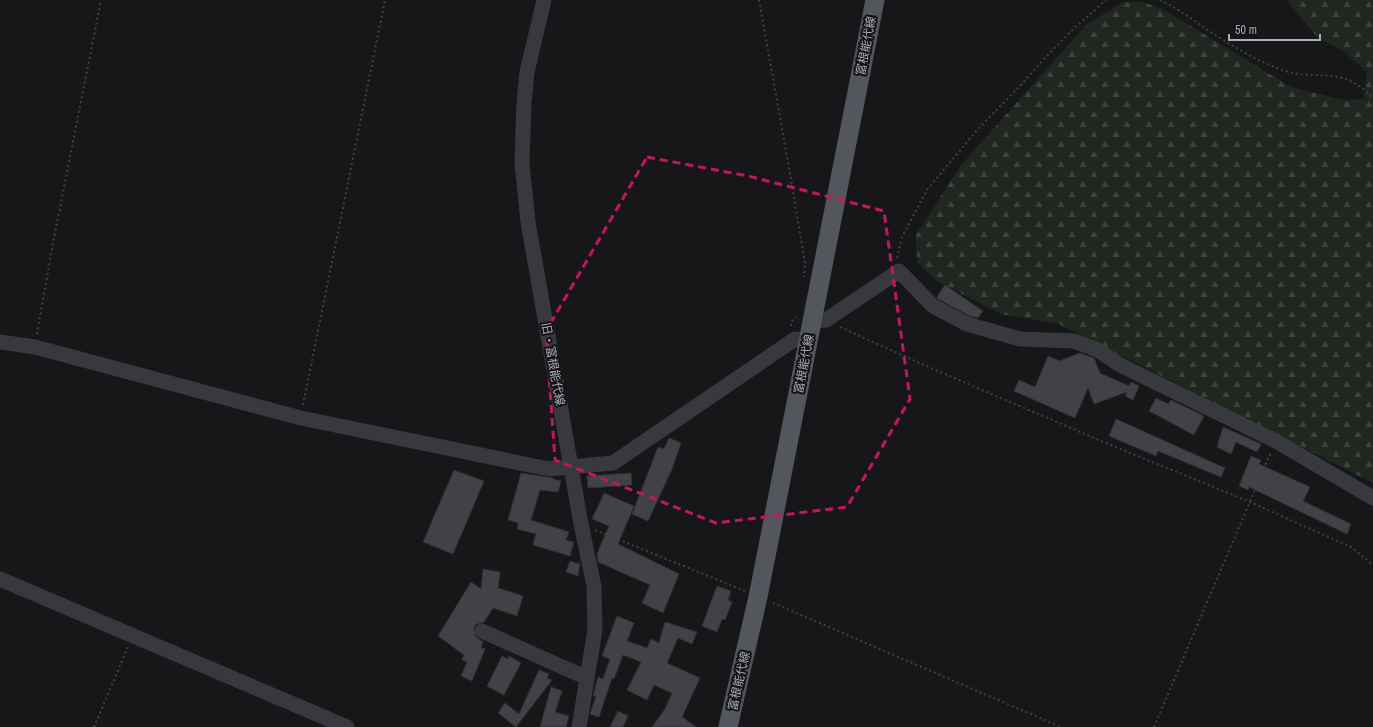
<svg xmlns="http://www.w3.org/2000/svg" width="1373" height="727" viewBox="0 0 1373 727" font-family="'Archivo Narrow','Noto Sans JP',sans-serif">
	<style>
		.forest { fill: url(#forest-firs) }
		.building { fill: #414246; stroke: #313135 }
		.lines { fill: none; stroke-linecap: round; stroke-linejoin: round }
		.path { stroke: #3e4045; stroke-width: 2; stroke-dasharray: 2 3; stroke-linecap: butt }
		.minor { stroke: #38393e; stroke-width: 15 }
		.major { stroke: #54565d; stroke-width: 19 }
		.marked { fill: none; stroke: #c2185b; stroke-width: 3; stroke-dasharray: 8 5; stroke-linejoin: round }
		.labels { text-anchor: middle; stroke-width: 4; stroke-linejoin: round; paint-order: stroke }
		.street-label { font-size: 12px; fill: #aaaeb9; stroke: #121214 }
	</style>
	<defs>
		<pattern id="forest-firs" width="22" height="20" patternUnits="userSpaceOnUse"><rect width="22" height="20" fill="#1f2720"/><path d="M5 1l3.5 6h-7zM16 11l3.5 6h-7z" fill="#3d443e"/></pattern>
	</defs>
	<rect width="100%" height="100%" fill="#171719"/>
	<polygon class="forest" points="1286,0 1373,0 1373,483 1059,324 1001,314 937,281 917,262 916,235 961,165 1086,25 1123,2 1142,2 1163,9 1291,87 1343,100 1364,99 1367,72 1342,50 1318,38"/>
	<g class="building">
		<polygon points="945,285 983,311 978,318 970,316 938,299 937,297"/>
		<polygon points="1080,353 1094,358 1100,373 1129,386 1131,382 1139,386 1133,400 1125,396 1127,392 1094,404 1088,388 1075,418 1014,391 1019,380 1035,387 1048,356 1059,361"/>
		<polygon points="1156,398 1168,404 1171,400 1204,416 1194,435 1149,411"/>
		<polygon points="1116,419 1225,468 1221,477 1158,451 1156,456 1109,436"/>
		<polygon points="1223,427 1261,444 1257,452 1236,442 1231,454 1217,447"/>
		<polygon points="669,438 681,443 672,469 648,521 632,514 658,447 664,449"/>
		<polygon points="1251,456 1261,460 1259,464 1310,487 1303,501 1351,524 1347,534 1249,487 1248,490 1239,486"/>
		<polygon points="454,470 484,481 453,554 423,542"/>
		<polygon points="521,473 553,478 553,479 561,481 558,492 540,490 531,520 569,532 566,540 574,542 570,556 533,545 536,534 517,529 518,523 508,520"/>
		<polygon points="631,473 632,485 588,488 587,476"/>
		<polygon points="604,493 634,506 618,544 679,574 663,613 642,603 650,585 598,562 597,554 609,526 592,519"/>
		<polygon points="570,561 580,564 578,576 566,572"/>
		<polygon points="483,569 500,572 498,588 523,596 517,616 493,608 484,622 477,624 474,627 475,636 483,642 481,648 485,649 472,681 461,676 467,662 462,660 464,655 438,636 471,582 481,589"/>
		<polygon points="717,586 731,591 728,600 732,602 725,620 722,619 717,632 702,626"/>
		<polygon points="617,616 634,623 627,641 647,648 651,639 659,643 665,622 697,632 692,644 678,638 667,663 700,678 682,717 696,727 652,727 665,709 672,693 654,685 647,700 627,690 641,662 623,655 614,679 612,678 599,717 590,714 596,696 593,696 598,677 603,679 610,659 602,656"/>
		<polygon points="502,656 508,659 509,656 521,663 504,695 487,686"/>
		<polygon points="539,670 549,674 547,678 552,680 516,727 498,713 505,703 519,714"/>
		<polygon points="551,687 562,691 555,712 569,716 566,727 540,727"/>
		<polygon points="618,711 628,716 623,727 610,727"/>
	</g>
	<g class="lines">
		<g class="path">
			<polyline points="759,0 788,162 805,263 804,277"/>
			<path d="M1160,0C1183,11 1203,28 1225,41C1241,51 1259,61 1277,68C1314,84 1339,62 1373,98"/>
			<polyline points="897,258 902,237 927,190 978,129 1019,87 1043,60 1071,31 1106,0"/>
			<polyline points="791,326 791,322 796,317"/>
			<polyline points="840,327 924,365 1101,441 1250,502 1351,547 1373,565"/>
			<polyline points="37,334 53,243 101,0"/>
			<polyline points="303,405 385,0"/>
			<polyline points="595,530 745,591"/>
			<polyline points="773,603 1061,727"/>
			<polyline points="94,727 128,647"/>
			<polyline points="1154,727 1271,452"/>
		</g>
		<g class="minor">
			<polyline points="544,0 527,72 524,103 522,163 528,222 581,524 594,586 595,630 579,727"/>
			<polyline points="812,321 826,320 899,271 933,306 967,324 1020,339 1074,341 1098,350 1120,365 1276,441 1373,498"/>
			<polyline points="0,342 35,347 301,418 549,469 613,463 795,339 808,341"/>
			<polyline points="0,579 347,727"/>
			<polyline points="482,631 587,678"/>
		</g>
		<polyline class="major" points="728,727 758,597 875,0"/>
	</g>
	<path class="marked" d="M647,157L748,176L884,211L910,399L847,507L716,523L555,460L546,331Z"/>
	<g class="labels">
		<g class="street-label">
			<text transform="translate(866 46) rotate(-79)" y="4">富根能代線</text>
			<text transform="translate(553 364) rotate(80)" y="4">旧・富根能代線</text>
			<text transform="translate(804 364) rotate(-79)" y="4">富根能代線</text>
			<text transform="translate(739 681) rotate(-77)" y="4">富根能代線</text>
		</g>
	</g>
	<path d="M1229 34v6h91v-6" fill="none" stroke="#aaaeb9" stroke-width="2"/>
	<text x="1235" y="34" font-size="12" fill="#aaaeb9" stroke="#121214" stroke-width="3" paint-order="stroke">50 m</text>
</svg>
